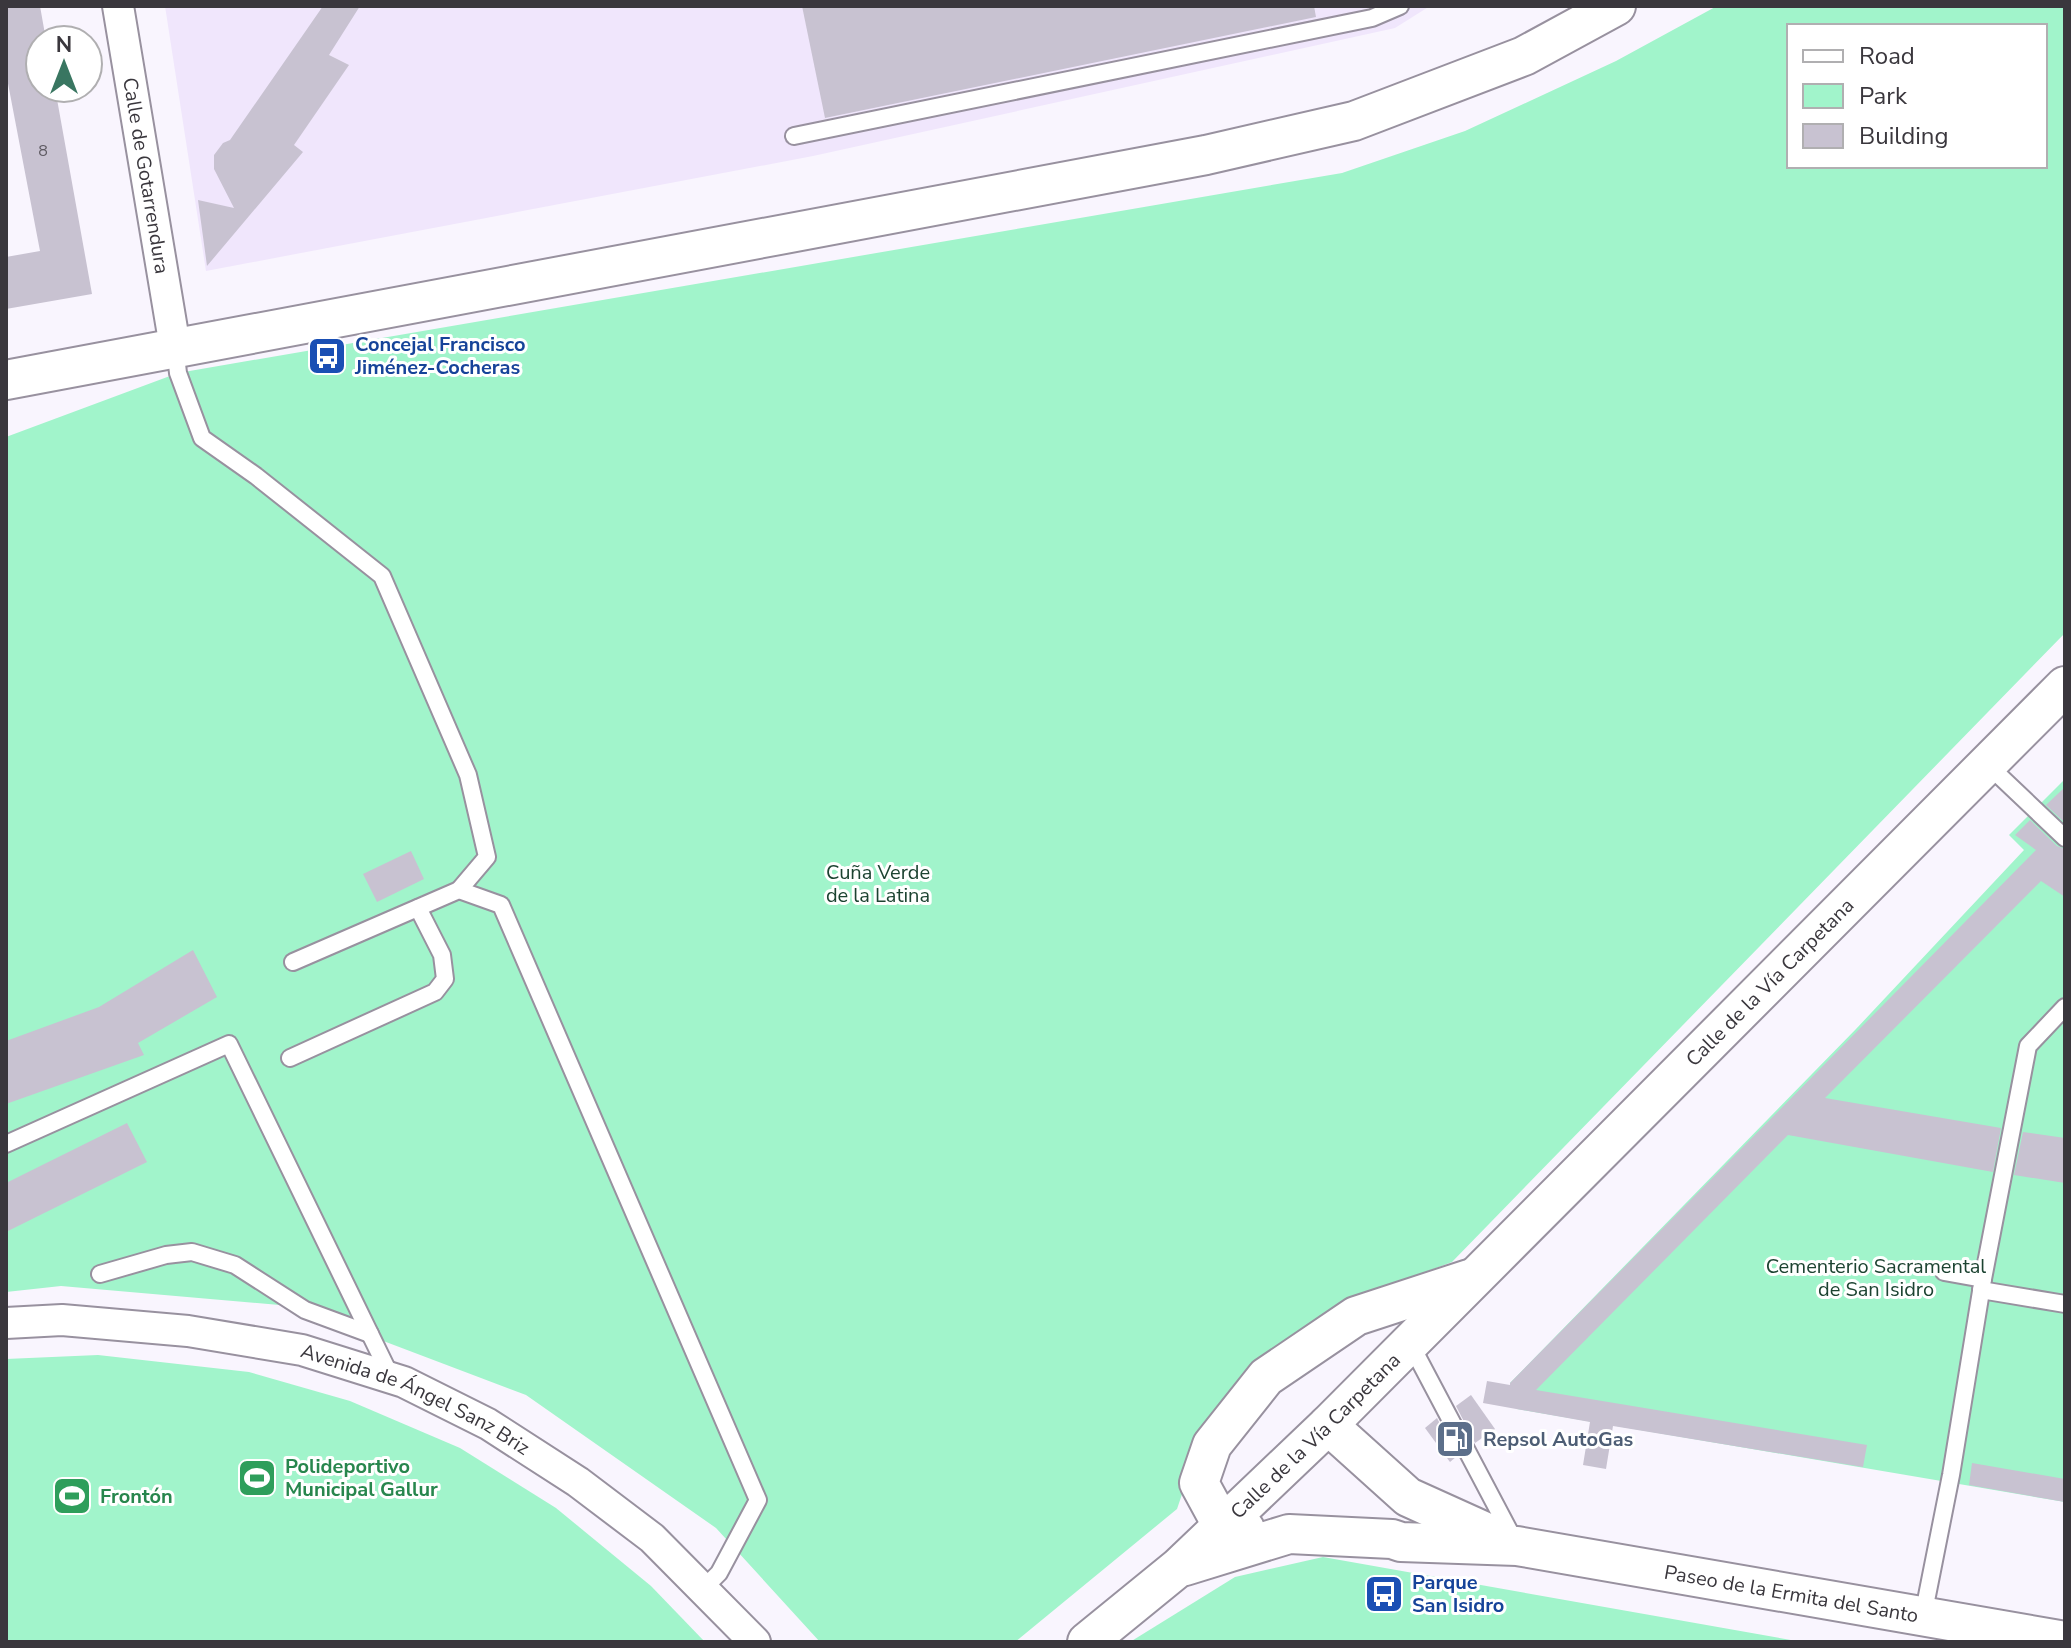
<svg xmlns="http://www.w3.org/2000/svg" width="2071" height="1648" viewBox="0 0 2071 1648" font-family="'Nunito Sans',sans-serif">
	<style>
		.built { fill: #f0e6fc }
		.green { fill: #a1f4cb; fill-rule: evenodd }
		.building { fill: #c8c2d1 }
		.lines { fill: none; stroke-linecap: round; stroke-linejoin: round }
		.service-casing { stroke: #98919f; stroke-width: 20 }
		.minor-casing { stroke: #98919f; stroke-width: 34 }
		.tertiary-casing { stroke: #98919f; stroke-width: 42 }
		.service { stroke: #fff; stroke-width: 16 }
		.minor { stroke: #fff; stroke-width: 30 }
		.tertiary { stroke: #fff; stroke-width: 38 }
		.labels { text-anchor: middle; stroke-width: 6; stroke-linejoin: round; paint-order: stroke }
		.number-label { font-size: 16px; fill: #5e5a62 }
		.street-label { font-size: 20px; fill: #3a373d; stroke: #fff }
		.transit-label { font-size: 20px; font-weight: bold; fill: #164399; stroke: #fff; text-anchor: start }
		.park-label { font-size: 20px; fill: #1c4331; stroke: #fff }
		.service-label { font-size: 20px; font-weight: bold; fill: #4e5e75; stroke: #fff; text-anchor: start }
		.leisure-label { font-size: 20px; font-weight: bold; fill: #27864d; stroke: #fff; text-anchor: start }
	</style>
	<rect width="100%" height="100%" fill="#f9f5fe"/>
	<polygon class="built" points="165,6 1430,6 1395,28 813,156 206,271"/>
	<g class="green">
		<path d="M1717,6H2065V633L1452,1262L1340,1304L1207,1420L1177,1509L1015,1642H820L716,1528L526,1395L291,1306L61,1286L6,1292V437L178,373L1342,173L1465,131L1616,61ZM1789,26H2045V166H1789Z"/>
		<polygon points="2065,779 2065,1502 1517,1409 1510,1383 1856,1029 2024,850 2009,835"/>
		<polygon points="98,1355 249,1372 350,1401 460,1448 556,1508 651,1586 705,1642 6,1642 6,1359"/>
		<polygon points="1323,1557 1802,1642 1130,1642 1235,1577"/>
	</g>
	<g class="building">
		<polygon points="6,6 40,6 46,40 40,40 40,88 55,88 92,294 6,309 6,257 40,251 6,73"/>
		<polygon points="323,6 360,6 329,55 349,65 294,145 303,152 207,266 198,200 234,208 214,169 214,155 223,143 230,140"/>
		<polygon points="802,6 1314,6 1316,17 825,118"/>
		<polygon points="2065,787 2065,823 2046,805"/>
		<polygon points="2030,820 2057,846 2065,849 2065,897 2041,881 1825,1098 2001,1128 1993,1172 1788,1135 1536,1390 1867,1445 1863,1467 1613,1426 1606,1469 1583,1465 1590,1422 1483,1403 1487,1381 1510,1385 1510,1383 2036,850 2015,835"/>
		<polygon points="411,851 424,879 377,902 363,874"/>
		<polygon points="193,950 217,997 138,1043 144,1055 6,1104 6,1041 99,1007"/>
		<polygon points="127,1123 147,1162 6,1232 6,1183"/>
		<polygon points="2023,1132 2065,1138 2065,1183 2014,1175"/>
		<polygon points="1471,1395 1495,1429 1475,1443 1456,1406"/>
		<polygon points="1437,1418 1457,1456 1450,1462 1425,1428"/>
		<polygon points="1972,1463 2065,1479 2065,1502 1969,1485"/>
	</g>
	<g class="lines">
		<g class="service-casing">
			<g id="service">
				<polyline points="794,136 1372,18 1400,6"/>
				<polyline points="175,347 178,373 202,438 256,476 382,576 468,775 487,857 459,890"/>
				<polyline points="1987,764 2065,838"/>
				<polyline points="293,962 459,890 501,905 758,1500 719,1573 703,1589"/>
				<polyline points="290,1058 435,992 445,979 442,955 418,908"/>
				<polyline points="6,1144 229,1044 391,1377"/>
				<polyline points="1944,1272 1983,1279"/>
				<polyline points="100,1274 166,1255 192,1252 235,1265 305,1310 370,1334"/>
				<polyline points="1981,1290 2065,1304"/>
				<polyline points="1410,1343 1513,1538"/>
				<polyline points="1923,1616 1951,1475 1983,1279 2028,1046 2065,1007"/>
			</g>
		</g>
		<g class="minor-casing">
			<g id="minor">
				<path id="s1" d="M118,6L175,347"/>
				<path id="s2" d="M6,1323L62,1320L188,1331L302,1350L404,1382L488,1424L578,1482L652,1538L755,1642"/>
			</g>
		</g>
		<g class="tertiary-casing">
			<g id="tertiary">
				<polyline points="6,380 1206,155 1354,121 1524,56 1616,6"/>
				<polyline points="1328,1425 1408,1497 1501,1539"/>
				<polyline points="1245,1529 1223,1527 1199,1483 1212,1445 1266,1377 1356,1316 1469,1279"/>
				<path id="s3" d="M1185,1566L1289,1534L1392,1539L1401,1542L1517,1546L2065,1641"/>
				<path id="s4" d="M1087,1642L1179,1567L1328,1425L2065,686"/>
			</g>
		</g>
		<use href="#service" class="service"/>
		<use href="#minor" class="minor"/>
		<use href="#tertiary" class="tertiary"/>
	</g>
	<defs>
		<g id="bus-square" transform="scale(2)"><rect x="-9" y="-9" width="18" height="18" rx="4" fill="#1a4fb4" stroke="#fff"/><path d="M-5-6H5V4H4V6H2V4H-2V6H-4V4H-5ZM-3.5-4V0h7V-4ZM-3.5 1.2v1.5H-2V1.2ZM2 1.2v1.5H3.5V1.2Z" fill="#fff"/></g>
		<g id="fuel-square" transform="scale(2)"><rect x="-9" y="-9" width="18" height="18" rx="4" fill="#5c6f8a" stroke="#fff"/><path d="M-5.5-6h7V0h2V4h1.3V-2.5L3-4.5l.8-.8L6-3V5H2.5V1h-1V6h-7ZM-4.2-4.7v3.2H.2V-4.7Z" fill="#fff"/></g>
		<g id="stadium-square" transform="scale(2)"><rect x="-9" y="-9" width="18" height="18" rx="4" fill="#2e9e5b" stroke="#fff"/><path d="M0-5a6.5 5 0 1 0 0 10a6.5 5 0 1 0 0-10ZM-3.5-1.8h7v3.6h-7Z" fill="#fff"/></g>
	</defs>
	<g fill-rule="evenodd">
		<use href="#bus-square" x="327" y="356"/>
		<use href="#fuel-square" x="1455" y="1439"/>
		<use href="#stadium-square" x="257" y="1478"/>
		<use href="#stadium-square" x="72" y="1496"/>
		<use href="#bus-square" x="1384" y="1594"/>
	</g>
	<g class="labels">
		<g class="number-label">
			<text x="43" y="156">8</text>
		</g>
		<g class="street-label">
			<text dy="7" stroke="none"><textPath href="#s1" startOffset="172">Calle de Gotarrendura</textPath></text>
			<text dy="7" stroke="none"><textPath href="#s4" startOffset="950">Calle de la Vía Carpetana</textPath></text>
			<text dy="7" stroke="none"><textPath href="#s2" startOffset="422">Avenida de Ángel Sanz Briz</textPath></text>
			<text dy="7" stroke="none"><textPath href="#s4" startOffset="308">Calle de la Vía Carpetana</textPath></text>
			<text dy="7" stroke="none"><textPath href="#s3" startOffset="616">Paseo de la Ermita del Santo</textPath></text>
		</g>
		<g class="transit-label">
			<text x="355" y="351">Concejal Francisco<tspan x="355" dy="23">Jiménez-Cocheras</tspan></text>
			<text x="1412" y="1589">Parque<tspan x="1412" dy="23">San Isidro</tspan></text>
		</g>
		<g class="park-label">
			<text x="878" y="879">Cuña Verde<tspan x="878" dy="23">de la Latina</tspan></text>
			<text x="1876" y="1273">Cementerio Sacramental<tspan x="1876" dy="23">de San Isidro</tspan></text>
		</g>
		<g class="service-label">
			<text x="1483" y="1446">Repsol AutoGas</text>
		</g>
		<g class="leisure-label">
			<text x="285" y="1473">Polideportivo<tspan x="285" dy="23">Municipal Gallur</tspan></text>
			<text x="100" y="1503">Frontón</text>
		</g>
	</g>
	<rect width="2071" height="1648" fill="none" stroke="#3a373d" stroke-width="16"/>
	<rect x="1787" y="24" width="260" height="144" fill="#ffffff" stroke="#b0afb1" stroke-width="2"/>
	<rect x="1803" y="50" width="40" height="12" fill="#ffffff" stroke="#b0afb1" stroke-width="2"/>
	<text x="1859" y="64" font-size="24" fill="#3a373d">Road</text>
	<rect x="1803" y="84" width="40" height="24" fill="#a1f4cb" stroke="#b0afb1" stroke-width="2"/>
	<text x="1859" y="104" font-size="24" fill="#3a373d">Park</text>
	<rect x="1803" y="124" width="40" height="24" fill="#c8c2d1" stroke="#b0afb1" stroke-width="2"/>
	<text x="1859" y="144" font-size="24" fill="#3a373d">Building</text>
	<g transform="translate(64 64)"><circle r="38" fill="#ffffff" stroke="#b0afb1" stroke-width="2"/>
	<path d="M0-6L14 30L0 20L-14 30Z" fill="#397661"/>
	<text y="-12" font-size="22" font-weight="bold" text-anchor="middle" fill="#3a373d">N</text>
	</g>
</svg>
